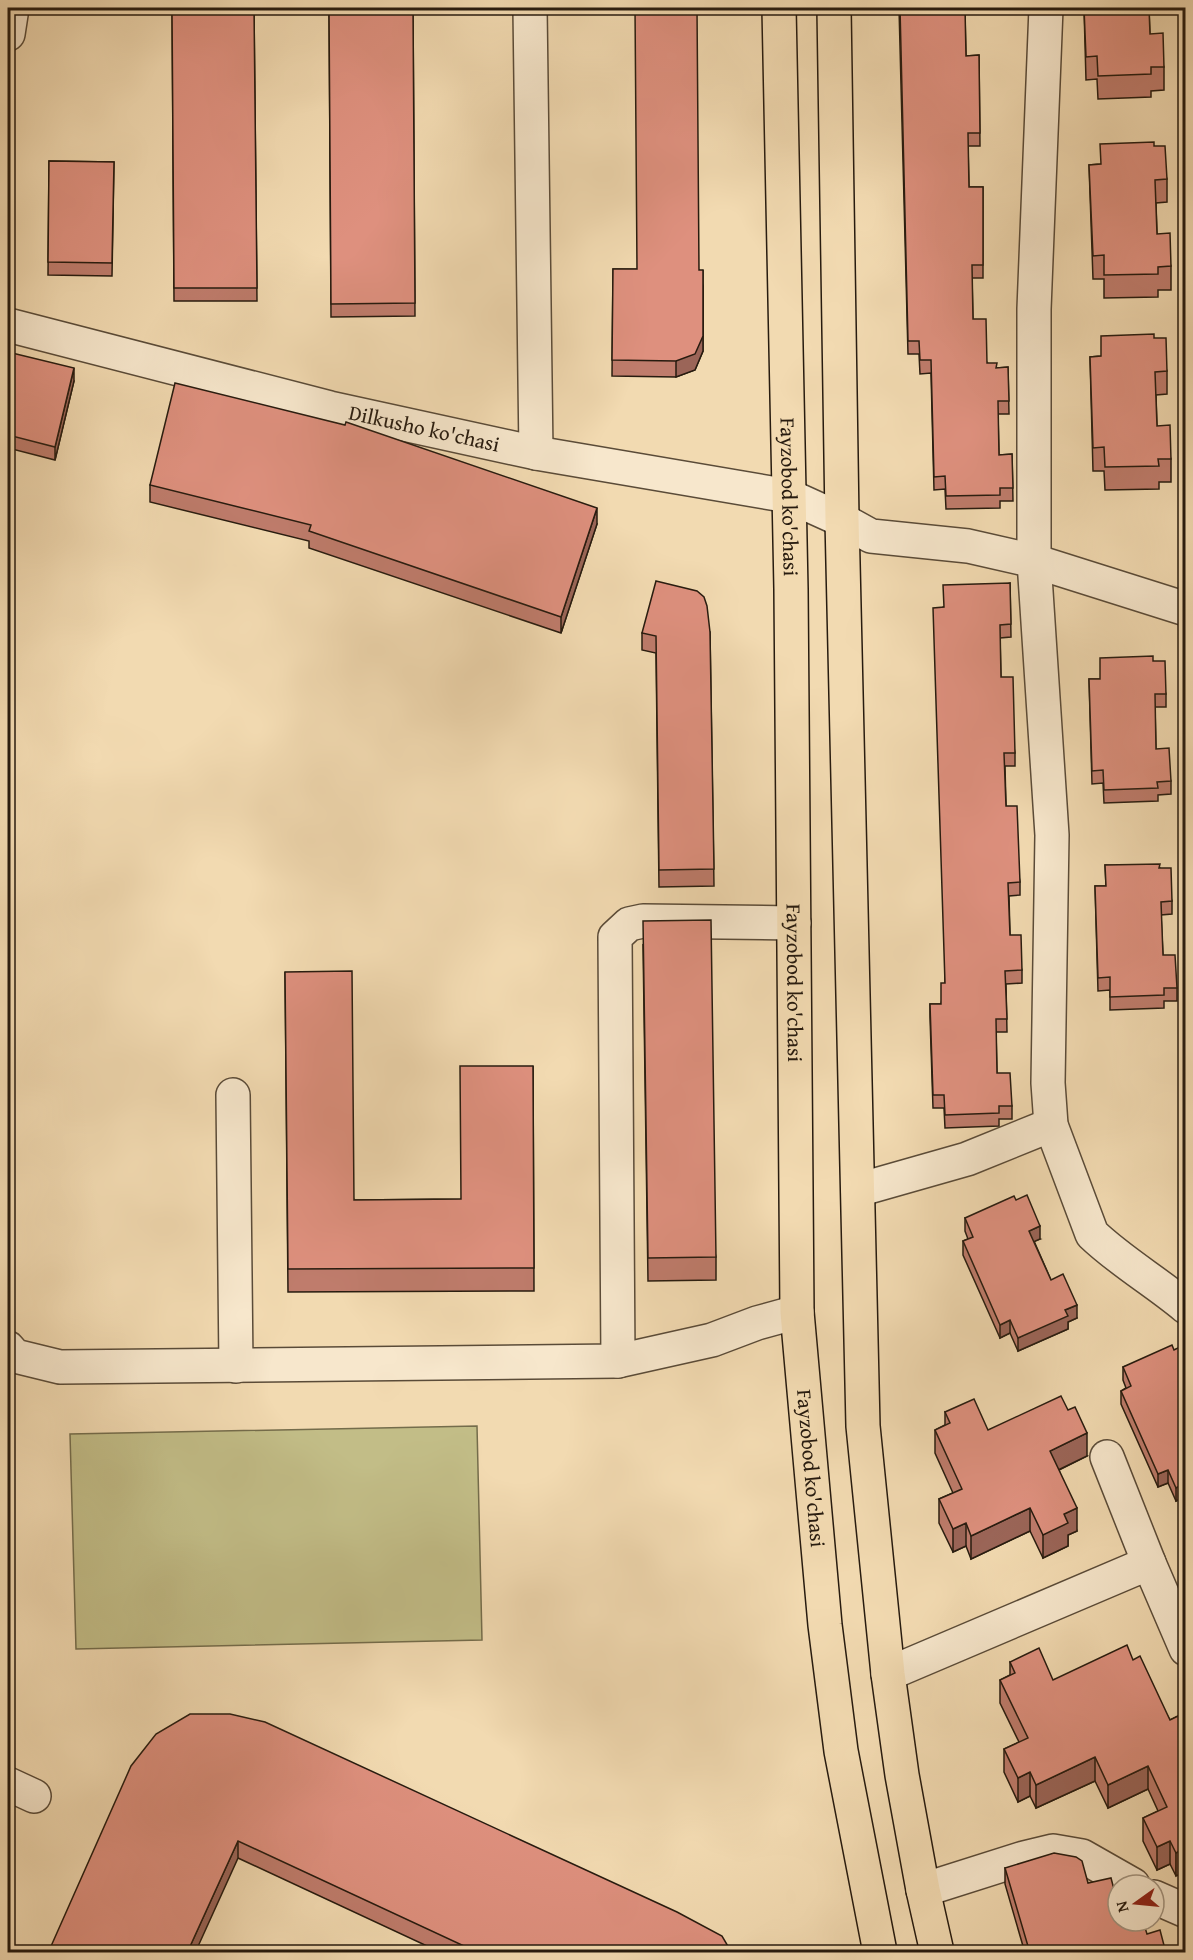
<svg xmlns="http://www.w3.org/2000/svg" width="1193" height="1960" viewBox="0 0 1193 1960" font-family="'Gentium Book Plus',serif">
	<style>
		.green { fill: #c2bd87; stroke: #746c4b; stroke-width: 1.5 }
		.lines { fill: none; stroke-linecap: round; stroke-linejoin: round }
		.minor-casing { stroke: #5a4b38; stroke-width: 36 }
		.major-casing { stroke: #271b0f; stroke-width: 36 }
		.minor { stroke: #f7e7cc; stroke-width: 33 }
		.major { stroke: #f2dab1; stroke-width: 33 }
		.wall { fill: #bf7c6c; stroke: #271b0f; stroke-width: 1.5 }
		.shaded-wall { fill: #9b6558; stroke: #271b0f; stroke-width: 1.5 }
		.building { fill: #de907e; stroke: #271b0f; stroke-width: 1.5 }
		.labels { text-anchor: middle; stroke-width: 4.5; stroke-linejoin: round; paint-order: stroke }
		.street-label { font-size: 21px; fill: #271b0f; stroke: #f7e7cc }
	</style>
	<rect width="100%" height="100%" fill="#f2dab1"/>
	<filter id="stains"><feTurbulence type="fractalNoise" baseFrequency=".00333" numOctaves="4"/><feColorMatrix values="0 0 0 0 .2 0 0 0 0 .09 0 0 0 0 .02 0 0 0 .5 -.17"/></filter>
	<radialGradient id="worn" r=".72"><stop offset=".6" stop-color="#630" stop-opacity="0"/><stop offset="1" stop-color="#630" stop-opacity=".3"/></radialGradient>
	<polygon class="green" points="477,1426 482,1640 76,1649 70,1434"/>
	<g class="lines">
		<g class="minor-casing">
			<g id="minor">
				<polyline points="530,8 536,453"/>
				<path d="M1046,8L1034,309V561L1052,835L1048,1083L1051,1125L1092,1234C1120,1261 1155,1281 1186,1307"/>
				<polyline points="8,34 12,8"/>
				<path id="s1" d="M8,325L330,408L536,453L789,496L842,520L871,536L968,546L1034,561L1186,609"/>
				<polyline points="233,1095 236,1366"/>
				<polyline points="858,1190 967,1159 1051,1125"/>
				<polyline points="8,1348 15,1356 60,1367 618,1361 712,1340 757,1323 797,1312"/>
				<polyline points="618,1361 615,937 629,924 643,921 794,923"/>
				<polyline points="1107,1457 1149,1563"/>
				<polyline points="888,1674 1149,1563 1186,1649"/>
				<polyline points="8,1784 34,1796"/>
				<polyline points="923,1890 1024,1858 1053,1851 1082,1856 1133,1885"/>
				<polyline points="1154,1897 1186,1911"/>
			</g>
		</g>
		<g class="major-casing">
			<g id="major">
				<path id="s2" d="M779,8L791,589L797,1312L825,1625L841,1751L880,1952"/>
				<polyline points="834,8 842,520 863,1426 888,1674 902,1775 923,1890 937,1952"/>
			</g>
		</g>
		<use href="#minor" class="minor"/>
		<use href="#major" class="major"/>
	</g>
	<g class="wall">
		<polygon points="172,8 254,8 257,301 174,301"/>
		<polygon points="329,8 413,8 415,316 331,317"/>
		<polygon points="899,8 976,8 976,14 965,14 966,56 979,55 980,146 968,146 969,187 983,187 983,278 972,278 973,319 987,363 997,368 1008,367 1009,414 998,414 999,455 1012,454 1013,501 1000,501 1000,508 946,509 945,489 934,490 931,373 920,374 919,354 908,354"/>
		<polygon points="1084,8 1149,8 1150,34 1164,67 1164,90 1151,91 1151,97 1098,99 1097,79 1086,80"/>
		<polygon points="1154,146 1167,179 1167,202 1156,203 1157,234 1171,266 1171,290 1158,290 1158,297 1104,298 1104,279 1093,279 1089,165 1100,164"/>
		<polygon points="49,161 114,162 112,276 48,275"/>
		<polygon points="613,269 699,270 703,286 703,351 695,370 676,377 612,376"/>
		<polygon points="1154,338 1167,371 1167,394 1156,395 1157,426 1171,459 1171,482 1159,482 1159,489 1105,490 1104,471 1093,471 1090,357 1101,356"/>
		<polygon points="8,352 74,381 55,460 8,448"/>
		<polygon points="150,485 597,524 561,633 309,548 309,541 150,502"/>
		<polygon points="1010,583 1011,637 1000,638 1001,677 1015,753 1015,766 1005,766 1006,806 1020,882 1020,895 1009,896 1010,935 1022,970 1022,983 1006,984 1007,1032 996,1032 997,1073 1012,1106 1012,1119 999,1119 999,1126 945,1128 944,1108 933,1108 930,1017 930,1004 941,1004 945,983 943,607"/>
		<polygon points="710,632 714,886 659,887 656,653 642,650 642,633"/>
		<polygon points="1153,661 1166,694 1166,707 1155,707 1156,749 1171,781 1171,794 1158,795 1158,801 1104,803 1103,783 1092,784 1089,679 1100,679"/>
		<polygon points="1105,865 1160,868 1172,901 1172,914 1161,915 1163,955 1177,988 1177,1001 1164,1001 1164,1008 1110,1010 1110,990 1098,991 1095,886 1106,886"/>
		<polygon points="643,944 716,1257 716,1280 648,1281"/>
		<polygon points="285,972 354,1200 461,1199 533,1066 534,1291 288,1292"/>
		<polygon points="965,1218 1040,1239 1034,1241 1051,1280 1077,1318 1068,1322 1068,1329 1018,1351 1010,1333 1000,1338 963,1255 963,1241 968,1239 965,1231"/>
		<polygon points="1185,1347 1185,1497 1176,1501 1168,1483 1158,1487 1121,1404 1121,1391 1126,1388 1123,1380 1123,1367 1174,1350"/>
		<polygon points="945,1412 988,1430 1087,1456 1059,1470 1077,1531 1068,1535 1068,1546 1043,1558 1030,1531 971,1559 966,1546 953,1552 939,1523 939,1499 953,1493 935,1453 935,1430 945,1425"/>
		<polygon points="1133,1660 1170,1720 1178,1716 1176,1876 1170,1864 1157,1870 1143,1841 1143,1818 1158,1811 1148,1789 1108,1808 1095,1781 1036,1808 1030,1796 1018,1802 1004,1772 1004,1749 1019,1742 1000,1703 1000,1680 1010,1675 1010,1662 1053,1680"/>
		<polygon points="131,1766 732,1953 442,1953 238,1858"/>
		<polygon points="1005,1868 1088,1883 1117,1901 1147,1934 1166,1953 1025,1953 1005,1884"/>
	</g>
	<g class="shaded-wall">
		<polygon points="703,270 703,351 695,370 676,377 676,361"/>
		<polygon points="74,368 74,381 55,460 55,447"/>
		<polygon points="597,508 597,524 561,633 561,617"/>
		<polygon points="1040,1226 1040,1239 1029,1244 1029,1231"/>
		<polygon points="1077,1305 1077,1318 1068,1322 1068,1329 1018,1351 1018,1338 1065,1310"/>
		<polygon points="1010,1320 1010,1333 1000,1338 1000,1325"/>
		<polygon points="1087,1433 1087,1456 1050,1474 1050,1451"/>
		<polygon points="1168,1470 1168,1483 1158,1487 1158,1474"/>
		<polygon points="1185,1483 1185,1497 1176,1501 1176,1488"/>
		<polygon points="1030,1508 1030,1531 971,1559 971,1536"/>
		<polygon points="1077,1508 1077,1531 1068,1535 1068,1546 1043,1558 1043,1535 1064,1514"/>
		<polygon points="966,1523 966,1546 953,1552 953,1529"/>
		<polygon points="1095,1757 1095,1781 1036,1808 1036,1785"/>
		<polygon points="1148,1766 1148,1789 1108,1808 1108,1785"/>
		<polygon points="1030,1772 1030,1796 1018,1802 1018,1778"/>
		<polygon points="238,1841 238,1858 195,1953 187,1953"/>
		<polygon points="1170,1841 1170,1864 1157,1870 1157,1847"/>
		<polygon points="1185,1848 1185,1872 1176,1876 1176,1853"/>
	</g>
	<g class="building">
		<polygon points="172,8 254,8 257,288 174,288"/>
		<polygon points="329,8 413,8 415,303 331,304"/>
		<polygon points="635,8 697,8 699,270 703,270 703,336 695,354 676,361 612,360 613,269 637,269"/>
		<polygon points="900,8 965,8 966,56 979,55 980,133 968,133 969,187 983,187 983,265 972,265 973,319 986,319 987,363 997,363 996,368 1008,367 1009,401 998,401 999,455 1012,454 1013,488 1000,488 1000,495 946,496 945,476 934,477 931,360 920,360 919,341 908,341"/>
		<polygon points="1084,8 1149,8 1150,34 1163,33 1164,67 1151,67 1151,74 1098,76 1097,56 1086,57"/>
		<polygon points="1154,142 1154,146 1165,146 1167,179 1155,180 1157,234 1170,233 1171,266 1158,267 1158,274 1104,275 1104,255 1093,256 1089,165 1101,164 1100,144"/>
		<polygon points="49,161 114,162 112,263 48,262"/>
		<polygon points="1154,334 1154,338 1166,338 1167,371 1155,372 1157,426 1170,425 1171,459 1158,459 1159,466 1105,467 1104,447 1093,448 1090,357 1101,356 1101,336"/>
		<polygon points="8,352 74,368 55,447 8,435"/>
		<polygon points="175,383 345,425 346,422 597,508 561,617 309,531 311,525 150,485"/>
		<polygon points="656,581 697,591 704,597 707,606 710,632 714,869 659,870 656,636 642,633"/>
		<polygon points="1010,583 1011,624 1000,625 1001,677 1013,677 1015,753 1004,753 1006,806 1017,806 1020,882 1008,883 1010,935 1021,935 1022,970 1005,971 1007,1019 996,1019 997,1073 1010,1073 1012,1106 999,1106 999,1113 945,1115 944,1095 933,1095 930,1004 941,1004 941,983 945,983 933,608 944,607 943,585"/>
		<polygon points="1153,656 1153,661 1165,661 1166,694 1155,694 1156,749 1169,748 1171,781 1157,782 1158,788 1104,790 1103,770 1092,771 1089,679 1100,679 1100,658"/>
		<polygon points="1160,864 1159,868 1171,868 1172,901 1161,902 1163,955 1175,955 1177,988 1164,988 1164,995 1110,997 1110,977 1098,978 1095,886 1106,886 1105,865"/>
		<polygon points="711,920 716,1257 648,1258 643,921"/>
		<polygon points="352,971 354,1200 461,1199 460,1066 533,1066 534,1268 288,1269 285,972"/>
		<polygon points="1027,1195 1040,1226 1029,1231 1051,1280 1063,1274 1077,1305 1065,1310 1068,1316 1018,1338 1010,1320 1000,1325 963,1241 973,1237 965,1218 1014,1196 1016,1200"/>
		<polygon points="1172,1345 1174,1350 1184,1345 1185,1347 1185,1483 1176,1488 1168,1470 1158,1474 1121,1391 1131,1386 1123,1367"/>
		<polygon points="1061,1396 1068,1410 1075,1407 1087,1433 1050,1451 1077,1508 1064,1514 1068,1523 1043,1535 1030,1508 971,1536 966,1523 953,1529 939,1499 962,1489 935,1430 950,1423 945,1412 974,1399 988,1430"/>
		<polygon points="1127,1645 1133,1660 1140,1656 1170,1720 1178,1716 1185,1733 1185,1848 1176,1853 1170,1841 1157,1847 1143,1818 1167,1807 1148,1766 1108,1785 1095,1757 1036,1785 1030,1772 1018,1778 1004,1749 1028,1738 1000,1680 1015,1673 1010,1662 1039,1648 1053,1680"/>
		<polygon points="190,1714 230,1714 265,1722 677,1912 722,1936 732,1953 479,1953 238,1841 187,1953 48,1953 131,1766 156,1734"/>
		<polygon points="1054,1853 1076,1857 1082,1861 1088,1883 1111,1878 1117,1901 1118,1901 1118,1921 1143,1921 1147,1934 1160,1930 1166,1953 1030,1953 1005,1868"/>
	</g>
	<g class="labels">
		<g class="street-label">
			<text dy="7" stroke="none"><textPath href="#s1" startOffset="429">Dilkusho ko'chasi</textPath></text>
			<text dy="7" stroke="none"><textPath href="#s2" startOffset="489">Fayzobod ko'chasi</textPath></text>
			<text dy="7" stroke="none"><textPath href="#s2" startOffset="975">Fayzobod ko'chasi</textPath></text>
			<text dy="7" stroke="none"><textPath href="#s2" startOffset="1461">Fayzobod ko'chasi</textPath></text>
		</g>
	</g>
	<rect width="1193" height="1960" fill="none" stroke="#f2dab1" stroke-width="30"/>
	<rect x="9" y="9" width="1175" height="1942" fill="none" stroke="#271b0f" stroke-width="3"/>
	<rect x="15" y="15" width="1163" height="1930" fill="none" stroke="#271b0f" stroke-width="1.5"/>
	<g transform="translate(1136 1903) rotate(255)"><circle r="28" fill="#f7e7cc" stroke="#a49580" stroke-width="1.5"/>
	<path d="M0-4.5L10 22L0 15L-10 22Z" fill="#8f2418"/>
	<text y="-9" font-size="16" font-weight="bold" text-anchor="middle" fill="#271b0f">N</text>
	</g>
	<rect width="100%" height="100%" filter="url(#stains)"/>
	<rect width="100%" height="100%" fill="url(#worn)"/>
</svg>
